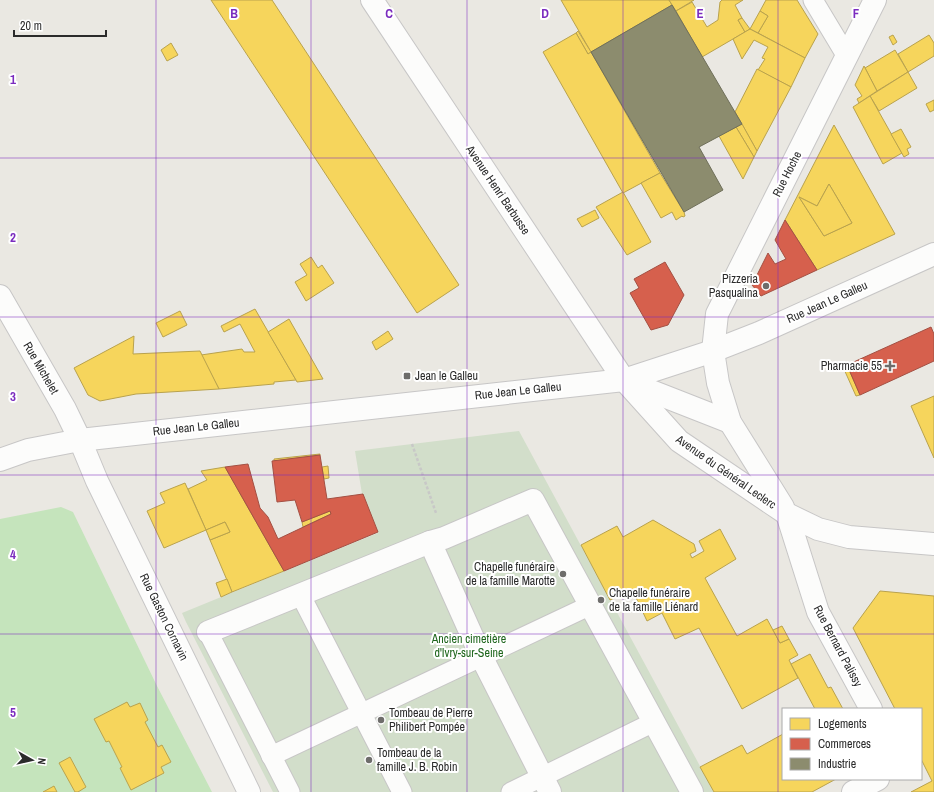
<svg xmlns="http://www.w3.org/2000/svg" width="934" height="792" viewBox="0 0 934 792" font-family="'Archivo Narrow',sans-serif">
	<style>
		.green { fill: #c5e4bc }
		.cemetery { fill: #d2deca }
		.homes { fill: #f6d55c; stroke: #b9a24d; fill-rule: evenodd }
		.shops { fill: #d6604d; stroke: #a35043 }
		.industry { fill: #8c8c6e; stroke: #6f6f5a }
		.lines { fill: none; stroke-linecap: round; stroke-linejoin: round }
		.lane-casing { stroke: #c7c6c6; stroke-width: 21 }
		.street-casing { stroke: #c7c6c6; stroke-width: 24 }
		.secondary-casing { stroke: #c7c6c6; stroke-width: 24 }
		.path { stroke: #c8c8c7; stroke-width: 2.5; stroke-dasharray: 3 2; stroke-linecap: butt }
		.lane { stroke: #fcfcfb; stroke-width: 19 }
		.street { stroke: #fcfcfb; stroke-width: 22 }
		.secondary { stroke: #fcfcfb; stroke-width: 22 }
		.grid { fill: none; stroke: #7b2cbf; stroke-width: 1; stroke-opacity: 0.55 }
		.poi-dot { fill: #6e6d6b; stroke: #fff; stroke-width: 1.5 }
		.labels { text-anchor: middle; stroke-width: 4; stroke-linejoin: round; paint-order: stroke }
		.street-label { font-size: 12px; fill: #2b2b2b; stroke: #fff }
		.poi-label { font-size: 12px; fill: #2b2b2b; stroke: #fff; text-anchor: start }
		.park-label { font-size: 12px; fill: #1f661d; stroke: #fff }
		.grid-label { font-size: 13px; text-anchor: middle; font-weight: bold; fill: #7b2cbf; stroke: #fff; stroke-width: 4; stroke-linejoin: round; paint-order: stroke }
	</style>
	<rect width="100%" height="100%" fill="#eae8e2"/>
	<polygon class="green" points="61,507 73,512 157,686 212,792 0,792 0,519"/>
	<polygon class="cemetery" points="519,431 714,792 273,792 186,622 182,613 378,533 362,494 355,451"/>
	<g class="homes">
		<polygon points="211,0 272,0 459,285 417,313"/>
		<polygon points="561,0 669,0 672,5 591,52"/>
		<polygon points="669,0 694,0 676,11"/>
		<polygon points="722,0 743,0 735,5 742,18 738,20 745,32 702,57 676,11 692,2 707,27 718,20 720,2"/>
		<polygon points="766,0 797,0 818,34 805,58 758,33 768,16 760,11"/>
		<polygon points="760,11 768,16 758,33 750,29"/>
		<polygon points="742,18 750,29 745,32 738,20"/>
		<polygon points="750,29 805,58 791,87 758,70 765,59 762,58 768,47 754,40 742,59 733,39"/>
		<polygon points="578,31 591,52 588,54 576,33"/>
		<polygon points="576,33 588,54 591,52 660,173 623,193 543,52"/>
		<polygon points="893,35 897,42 893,45 889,37"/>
		<polygon points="929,35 934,43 934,56 908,72 898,54"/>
		<polygon points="171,43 178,55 167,61 161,50"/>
		<polygon points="895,50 908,72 877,91 865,68"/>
		<polygon points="864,66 877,91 859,103 857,99 862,96 855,85"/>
		<polygon points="757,69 791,87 757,151 735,112"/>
		<polygon points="908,72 917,88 879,111 870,96"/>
		<polygon points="870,96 902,153 883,164 853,107"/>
		<polygon points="934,100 934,110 930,112 926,104"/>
		<polygon points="742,124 757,151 754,157 736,127"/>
		<path d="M834,125L895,234L817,270L785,220ZM829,184L852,223L824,236L799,197L817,206Z"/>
		<polygon points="736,127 754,157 743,179 719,136"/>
		<polygon points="901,129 911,147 907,149 909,154 904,157 891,134"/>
		<polygon points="660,173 684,212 685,216 683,217 682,216 676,220 672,212 661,218 641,183"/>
		<polygon points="829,184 852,223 824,236 799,197 817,206"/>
		<polygon points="623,192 651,242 627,255 596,207"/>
		<polygon points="595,210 599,218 582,227 577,219"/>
		<polygon points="311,257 318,268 322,265 334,283 306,301 295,282 307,275 300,264"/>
		<polygon points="255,309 296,380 274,382 274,384 219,389 201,355 242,349 244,352 255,352 240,324 224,332 221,326"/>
		<polygon points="180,311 187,325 163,337 156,323"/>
		<polygon points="289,319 323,379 297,382 296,380 268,332"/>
		<polygon points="388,331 393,339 376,350 372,342"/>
		<polygon points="134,336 133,354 200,351 219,389 136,394 100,401 88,395 74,368"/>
		<polygon points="847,365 860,395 856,396 843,367"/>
		<polygon points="934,396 934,458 911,406"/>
		<polygon points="320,454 320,455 274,461 274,459"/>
		<polygon points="328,466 329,478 324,479 322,467"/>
		<polygon points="225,467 284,571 232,592 210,540 230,532 225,522 206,530 188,489 207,480 201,471"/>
		<polygon points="185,483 206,530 164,548 147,511 165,503 160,493"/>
		<polygon points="330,511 331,514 303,527 302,522"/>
		<polygon points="653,520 694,544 696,551 690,554 692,558 704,551 699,541 720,529 736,559 705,578 737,636 767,619 780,643 789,639 798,655 789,660 798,678 742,709 699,628 675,639 662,613 647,621 632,589 610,600 581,545 617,526 623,537"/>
		<polygon points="225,522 230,532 210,540 206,530"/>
		<polygon points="227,579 232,592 221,597 216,583"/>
		<polygon points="880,591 934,596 934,792 911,792 932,781 921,759 921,709 895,709 853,628"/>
		<polygon points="782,626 789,639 780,643 773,630"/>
		<polygon points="810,654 828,688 831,687 843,709 815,709 791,664"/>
		<polygon points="127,702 130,707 140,703 148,720 145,722 158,747 162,745 171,762 161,767 164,773 131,790 120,768 122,767 109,741 106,742 94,719"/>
		<polygon points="783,734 783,779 836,779 812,792 714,792 700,767 742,745 747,754"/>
		<polygon points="70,757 86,787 78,792 75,792 59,763"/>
		<polygon points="54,786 57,792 43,792"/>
	</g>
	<g class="shops">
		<polygon points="785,220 817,270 761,296 752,285 768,253 775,264 786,259 775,240"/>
		<polygon points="665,262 684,295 668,325 651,330 630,293 639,288 634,279"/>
		<polygon points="931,327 934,334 934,361 860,395 847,365"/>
		<polygon points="320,455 327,499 363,494 378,532 284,571 225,467 248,464 260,508 268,517 278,539 331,514 330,511 302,522 295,500 277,502 272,461"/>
	</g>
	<polygon class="industry" points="672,5 742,124 699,147 723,190 684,212 591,52"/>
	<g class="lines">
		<g class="lane-casing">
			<g id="lane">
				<polyline points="813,0 846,55"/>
				<polyline points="300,594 402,792"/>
				<polyline points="208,632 290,792"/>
				<polyline points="271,756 591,605"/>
				<polyline points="511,792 654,722"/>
			</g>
		</g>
		<g class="street-casing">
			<g id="street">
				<polyline points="0,296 65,409 80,440"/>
				<polyline points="713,351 717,314 875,0"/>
				<polyline points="787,514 818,612 871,709"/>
				<polyline points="430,542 481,656 550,792"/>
				<polyline points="208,632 430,542 444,538 533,500 692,792"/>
				<polyline points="853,792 878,779"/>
			</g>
		</g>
		<g class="secondary-casing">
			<g id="secondary">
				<polyline points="372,0 624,380 679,441 787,514 818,529 849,537 934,544"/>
				<polyline points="713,351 718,383 730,422 783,507"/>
				<polyline points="628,382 730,422"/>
				<polyline points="80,440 97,481 249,792"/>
				<polyline points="0,460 28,450 80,440 624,380 713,351 759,333 934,254"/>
			</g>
		</g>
		<polyline class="path" points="412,444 436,513"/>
		<use href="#lane" class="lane"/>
		<use href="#street" class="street"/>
		<use href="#secondary" class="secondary"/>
	</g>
	<path class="grid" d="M156,0V792M311,0V792M467,0V792M623,0V792M778,0V792M0,158H934M0,317H934M0,475H934M0,634H934"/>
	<g class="poi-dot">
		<circle cx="766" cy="286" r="4"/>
		<path d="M888 360h4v4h4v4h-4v4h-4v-4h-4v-4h4z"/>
		<rect x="403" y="372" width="8" height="8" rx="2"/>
		<circle cx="563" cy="574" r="4"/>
		<circle cx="601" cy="600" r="4"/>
		<circle cx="381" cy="720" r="4"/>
		<circle cx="369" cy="760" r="4"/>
	</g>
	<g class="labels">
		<g class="street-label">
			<text transform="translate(787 174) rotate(-63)" y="4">Rue Hoche</text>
			<text transform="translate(498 190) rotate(56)" y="4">Avenue Henri Barbusse</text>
			<text transform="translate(827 302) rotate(-24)" y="4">Rue Jean Le Galleu</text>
			<text transform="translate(41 368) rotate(60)" y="4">Rue Michelet</text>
			<text transform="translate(518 391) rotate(-6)" y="4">Rue Jean Le Galleu</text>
			<text transform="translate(196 427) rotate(-6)" y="4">Rue Jean Le Galleu</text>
			<text transform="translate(726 472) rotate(35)" y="4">Avenue du Général Leclerc</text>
			<text transform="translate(164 617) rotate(64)" y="4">Rue Gaston Cornavin</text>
			<text transform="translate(838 646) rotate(62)" y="4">Rue Bernard Palissy</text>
		</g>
		<g class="poi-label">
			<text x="758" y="283" text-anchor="end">Pizzeria<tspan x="758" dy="14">Pasqualina</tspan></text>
			<text x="882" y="370" text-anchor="end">Pharmacie 55</text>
			<text x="415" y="380">Jean le Galleu</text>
			<text x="555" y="571" text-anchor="end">Chapelle funéraire<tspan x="555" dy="14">de la famille Marotte</tspan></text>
			<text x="609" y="597">Chapelle funéraire<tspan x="609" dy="14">de la famille Liénard</tspan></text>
			<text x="389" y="717">Tombeau de Pierre<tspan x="389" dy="14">Philibert Pompée</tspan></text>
			<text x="377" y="757">Tombeau de la<tspan x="377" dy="14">famille J. B. Robin</tspan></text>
		</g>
		<g class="park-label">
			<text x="469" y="643">Ancien cimetière<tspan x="469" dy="14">d'Ivry-sur-Seine</tspan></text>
		</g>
	</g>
	<g class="grid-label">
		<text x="234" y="18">B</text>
		<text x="389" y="18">C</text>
		<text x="545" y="18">D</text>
		<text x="700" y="18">E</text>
		<text x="856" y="18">F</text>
		<text x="13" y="84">1</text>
		<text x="13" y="242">2</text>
		<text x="13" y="401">3</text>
		<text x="13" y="559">4</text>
		<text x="13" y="717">5</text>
	</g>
	<rect x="782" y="708" width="140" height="72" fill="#ffffff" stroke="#aaaaaa"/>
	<rect x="790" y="718" width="20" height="12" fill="#f6d55c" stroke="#aaaaaa"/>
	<text x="818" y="728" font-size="12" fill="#2b2b2b">Logements</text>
	<rect x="790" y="738" width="20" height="12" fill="#d6604d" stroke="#aaaaaa"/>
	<text x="818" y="748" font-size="12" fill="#2b2b2b">Commerces</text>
	<rect x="790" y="758" width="20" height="12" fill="#8c8c6e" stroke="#aaaaaa"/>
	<text x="818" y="768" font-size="12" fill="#2b2b2b">Industrie</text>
	<g transform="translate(32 760) rotate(98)" stroke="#ffffff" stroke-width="3" paint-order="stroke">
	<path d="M0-3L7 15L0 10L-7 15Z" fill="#2b2b2b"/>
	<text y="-6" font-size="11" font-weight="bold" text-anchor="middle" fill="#2b2b2b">N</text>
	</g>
	<path d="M14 30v6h92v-6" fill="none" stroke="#2b2b2b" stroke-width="2"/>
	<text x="20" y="30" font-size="12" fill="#2b2b2b" stroke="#ffffff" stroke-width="3" paint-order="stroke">20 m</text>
</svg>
